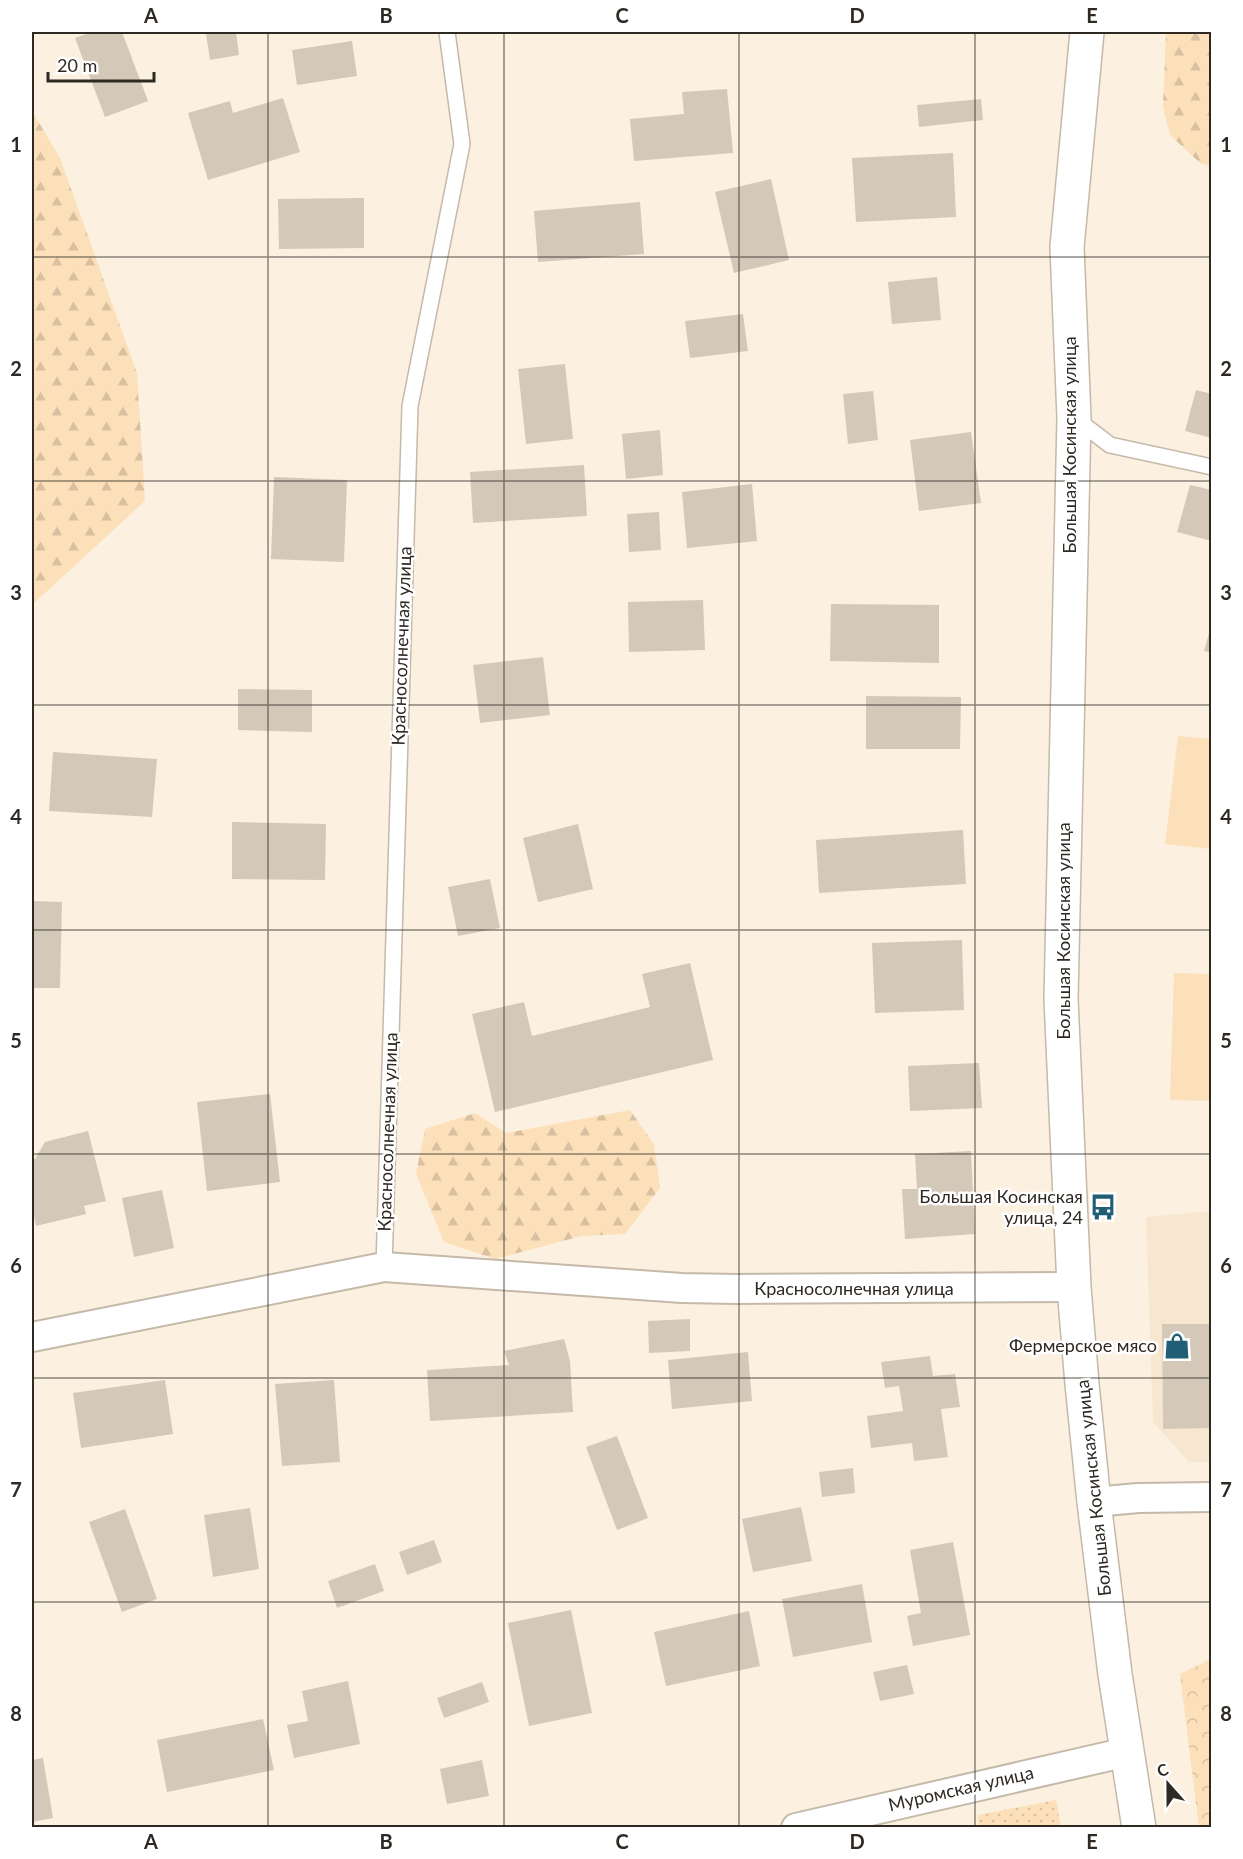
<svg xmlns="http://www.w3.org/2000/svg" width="1243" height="1859" viewBox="0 0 1243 1859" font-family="Lato,sans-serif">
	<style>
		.built { fill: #f8e7d0 }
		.grass { fill: url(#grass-dots) }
		.forest { fill: url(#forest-firs) }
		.park { fill: url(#park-crowns) }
		.pitch { fill: #fce0ba }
		.building { fill: #d4c9b9 }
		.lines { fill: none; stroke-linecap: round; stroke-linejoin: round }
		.service-casing { stroke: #c5b9a9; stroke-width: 18 }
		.minor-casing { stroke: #c5b9a9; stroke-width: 32 }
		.tertiary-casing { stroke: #c5b9a9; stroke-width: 36 }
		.service { stroke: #fff; stroke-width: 15 }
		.minor { stroke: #fff; stroke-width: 28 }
		.tertiary { stroke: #fff; stroke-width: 33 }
		.grid { fill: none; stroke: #2e2923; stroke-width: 1.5; stroke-opacity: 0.55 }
		.labels { text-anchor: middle; stroke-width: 5; stroke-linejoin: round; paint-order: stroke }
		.street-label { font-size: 18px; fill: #2e2923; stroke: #fff }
		.poi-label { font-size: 18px; fill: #2e2923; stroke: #fff; text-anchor: end }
		.neatline { fill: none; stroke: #2e2923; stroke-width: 2 }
		.grid-label { font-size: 20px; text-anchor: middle; font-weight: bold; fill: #2e2923 }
	</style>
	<defs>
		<pattern id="grass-dots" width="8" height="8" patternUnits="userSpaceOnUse" patternTransform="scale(1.5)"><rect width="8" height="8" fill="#fce0ba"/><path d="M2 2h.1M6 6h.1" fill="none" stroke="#d8c0a0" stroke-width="1.8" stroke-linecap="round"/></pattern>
		<pattern id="forest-firs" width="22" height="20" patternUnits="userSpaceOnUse" patternTransform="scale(1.5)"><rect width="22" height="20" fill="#fce0ba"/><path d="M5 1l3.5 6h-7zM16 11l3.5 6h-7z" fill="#d8c0a0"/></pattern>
		<pattern id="park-crowns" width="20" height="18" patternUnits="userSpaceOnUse" patternTransform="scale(1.5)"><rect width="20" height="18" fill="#fce0ba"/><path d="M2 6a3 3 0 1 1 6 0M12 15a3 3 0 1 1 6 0" fill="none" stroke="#d8c0a0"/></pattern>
	</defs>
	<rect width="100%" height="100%" fill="#fcf0e0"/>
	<polygon class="built" points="1211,1211 1211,1462 1189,1462 1153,1422 1146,1217"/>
	<polygon class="grass" points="1056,1800 1061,1827 978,1827 978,1815"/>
	<g class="forest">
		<polygon points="1166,32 1211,32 1211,167 1200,163 1170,135 1163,107"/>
		<polygon points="32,111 60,158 137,373 145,501 32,605"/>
		<polygon points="630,1110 654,1144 660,1188 625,1234 582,1236 495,1259 444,1242 416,1174 425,1129 475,1113 506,1133"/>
	</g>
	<polygon class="park" points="1211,1659 1211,1827 1199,1827 1180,1674"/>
	<g class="pitch">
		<polygon points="1178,736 1211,739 1211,849 1165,844"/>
		<polygon points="1174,973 1211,974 1211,1101 1170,1100"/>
	</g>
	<g class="building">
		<polygon points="92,32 122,32 148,101 105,117 75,38"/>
		<polygon points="219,32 236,32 239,55 210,60 206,34"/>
		<polygon points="352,41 357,76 297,85 292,50"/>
		<polygon points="727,89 733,153 634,161 630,119 684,114 682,92"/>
		<polygon points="283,98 300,152 208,180 188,113 230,101 233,113"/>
		<polygon points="981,99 983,120 919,127 917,105"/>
		<polygon points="953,153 956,217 856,222 852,158"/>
		<polygon points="771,179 789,260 734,273 715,192"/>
		<polygon points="364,198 364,248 279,249 278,199"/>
		<polygon points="640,202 644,254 538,262 534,211"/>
		<polygon points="937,277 941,320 892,324 888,282"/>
		<polygon points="743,314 748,351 690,358 685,321"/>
		<polygon points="565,364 573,439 526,444 518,369"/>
		<polygon points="1196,390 1212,394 1212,438 1185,431"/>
		<polygon points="873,391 878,440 848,444 843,394"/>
		<polygon points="660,430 663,475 626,479 622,434"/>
		<polygon points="971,432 981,503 919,511 910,440"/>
		<polygon points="584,465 587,516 473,523 470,472"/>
		<polygon points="274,477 347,480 344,562 271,559"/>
		<polygon points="752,484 757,541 687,548 682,492"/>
		<polygon points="1190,485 1212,490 1212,541 1177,532"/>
		<polygon points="659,512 661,550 629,552 627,514"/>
		<polygon points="703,600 705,650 629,652 628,602"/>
		<polygon points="831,604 939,605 939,663 830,661"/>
		<polygon points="1211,626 1212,626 1212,653 1204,651"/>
		<polygon points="543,657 550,715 480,723 473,665"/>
		<polygon points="238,689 312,690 312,732 238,730"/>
		<polygon points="866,696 961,697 960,749 866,749"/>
		<polygon points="53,752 157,759 152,817 49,811"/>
		<polygon points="232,822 326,824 325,880 232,879"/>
		<polygon points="578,824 593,889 538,902 523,838"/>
		<polygon points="963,830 966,884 819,893 816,840"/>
		<polygon points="490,879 500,928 458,936 448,887"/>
		<polygon points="32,901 62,902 60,988 32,988"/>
		<polygon points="962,940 964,1010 875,1013 872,943"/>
		<polygon points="690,963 713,1060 495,1112 472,1014 524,1002 532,1036 650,1007 642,974"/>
		<polygon points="979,1063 982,1108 910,1111 908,1066"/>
		<polygon points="270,1094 280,1182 207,1191 197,1102"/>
		<polygon points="88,1131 106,1201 84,1206 86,1214 36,1226 32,1206 32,1159 35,1159 45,1142"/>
		<polygon points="971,1151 975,1234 905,1239 902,1189 917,1189 915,1154"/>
		<polygon points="162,1190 174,1248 134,1257 122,1198"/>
		<polygon points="690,1319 690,1351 649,1353 648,1321"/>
		<polygon points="1162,1324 1212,1324 1212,1428 1163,1429"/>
		<polygon points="564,1339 570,1361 573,1412 430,1421 427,1370 509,1365 504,1351"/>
		<polygon points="748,1352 752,1401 672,1409 668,1360"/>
		<polygon points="930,1356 933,1376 955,1374 960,1407 941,1409 948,1457 914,1461 912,1443 871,1448 867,1416 903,1411 899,1386 885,1388 881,1362"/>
		<polygon points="165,1380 173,1434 81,1448 73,1393"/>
		<polygon points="334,1380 340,1462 282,1466 275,1384"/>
		<polygon points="617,1436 648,1518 617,1530 586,1447"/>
		<polygon points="853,1468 855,1493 822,1497 819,1472"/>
		<polygon points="801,1507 812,1561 753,1572 742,1519"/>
		<polygon points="250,1508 259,1569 213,1577 204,1515"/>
		<polygon points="125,1509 157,1599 122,1612 89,1522"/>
		<polygon points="434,1540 442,1562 407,1575 399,1552"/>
		<polygon points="953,1542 970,1635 913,1646 907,1616 921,1613 910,1550"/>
		<polygon points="375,1564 384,1591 337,1608 328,1581"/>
		<polygon points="862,1584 872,1642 793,1657 782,1599"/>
		<polygon points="571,1610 592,1713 529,1726 508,1623"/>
		<polygon points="749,1611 760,1666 666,1686 654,1632"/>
		<polygon points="907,1665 914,1694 880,1701 873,1672"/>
		<polygon points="348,1681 360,1744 294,1758 287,1725 308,1721 302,1691"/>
		<polygon points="482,1682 489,1702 444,1718 437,1698"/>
		<polygon points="263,1719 274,1770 167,1792 157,1740"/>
		<polygon points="43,1758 53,1818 32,1822 32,1760"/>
		<polygon points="482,1760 489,1796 447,1804 440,1769"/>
	</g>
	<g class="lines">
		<g class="service-casing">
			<g id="service">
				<polyline points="1076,419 1110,445 1212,467"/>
				<polyline points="384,1267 410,406 462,144 447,32"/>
			</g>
		</g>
		<g class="minor-casing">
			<g id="minor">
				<polyline points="32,1337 384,1267 682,1288 737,1289 1074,1287"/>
				<polyline points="1094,1502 1138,1498 1212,1497"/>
				<polyline points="796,1828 1127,1752"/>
			</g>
		</g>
		<g class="tertiary-casing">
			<polyline id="tertiary" points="1087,32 1067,247 1074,418 1061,999 1074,1287 1082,1384 1094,1502 1115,1674 1139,1828"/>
		</g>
		<use href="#service" class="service"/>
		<use href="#minor" class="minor"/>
		<use href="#tertiary" class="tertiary"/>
	</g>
	<path class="grid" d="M268,32V1828M504,32V1828M739,32V1828M975,32V1828M32,257H1212M32,481H1212M32,705H1212M32,930H1212M32,1154H1212M32,1378H1212M32,1602H1212"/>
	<defs>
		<g id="bus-bare" transform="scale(2.07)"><path d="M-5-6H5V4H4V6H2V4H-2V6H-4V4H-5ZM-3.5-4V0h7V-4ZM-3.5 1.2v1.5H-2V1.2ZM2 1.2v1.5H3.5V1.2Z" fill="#205e75" stroke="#fff" stroke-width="2.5" paint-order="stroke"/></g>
		<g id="shop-bare" transform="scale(2.07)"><path d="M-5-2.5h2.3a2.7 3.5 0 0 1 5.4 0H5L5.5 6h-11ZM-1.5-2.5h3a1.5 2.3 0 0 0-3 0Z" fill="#205e75" stroke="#fff" stroke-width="2.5" paint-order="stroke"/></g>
	</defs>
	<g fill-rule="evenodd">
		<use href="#bus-bare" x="1103" y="1207"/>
		<use href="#shop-bare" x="1177" y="1346"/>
	</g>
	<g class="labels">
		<g class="street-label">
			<text transform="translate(1070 445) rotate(-90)" y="6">Большая Косинская улица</text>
			<text transform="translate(402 646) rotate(-88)" y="6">Красносолнечная улица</text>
			<text transform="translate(1064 931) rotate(-90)" y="6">Большая Косинская улица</text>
			<text transform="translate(388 1132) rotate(-88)" y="6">Красносолнечная улица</text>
			<text x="854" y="1295">Красносолнечная улица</text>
			<text transform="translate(1094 1488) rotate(-96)" y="6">Большая Косинская улица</text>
			<text transform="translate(961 1789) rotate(-13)" y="6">Муромская улица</text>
		</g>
		<g class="poi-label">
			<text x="1083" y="1203">Большая Косинская<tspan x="1083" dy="21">улица, 24</tspan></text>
			<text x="1157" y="1352">Фермерское мясо</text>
		</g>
	</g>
	<rect width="1243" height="1859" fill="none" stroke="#ffffff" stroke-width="66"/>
	<g transform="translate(1168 1784) rotate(339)" stroke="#ffffff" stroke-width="4.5" paint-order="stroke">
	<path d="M0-4.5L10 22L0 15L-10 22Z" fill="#2e2923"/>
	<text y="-9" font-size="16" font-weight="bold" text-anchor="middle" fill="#2e2923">С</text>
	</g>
	<path d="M48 72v9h106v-9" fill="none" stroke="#2e2923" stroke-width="3"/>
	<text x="57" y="72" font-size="18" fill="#2e2923" stroke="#ffffff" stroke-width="4.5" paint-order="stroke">20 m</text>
	<rect x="33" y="33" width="1177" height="1793" class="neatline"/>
	<g class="grid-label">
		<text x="151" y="23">A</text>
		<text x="386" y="23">B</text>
		<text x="622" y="23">C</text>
		<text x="857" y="23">D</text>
		<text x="1092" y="23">E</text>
		<text x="16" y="152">1</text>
		<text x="1226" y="152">1</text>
		<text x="16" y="376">2</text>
		<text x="1226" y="376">2</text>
		<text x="16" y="600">3</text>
		<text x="1226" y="600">3</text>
		<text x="16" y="824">4</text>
		<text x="1226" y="824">4</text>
		<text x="16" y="1048">5</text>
		<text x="1226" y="1048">5</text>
		<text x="16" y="1273">6</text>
		<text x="1226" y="1273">6</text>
		<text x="16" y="1497">7</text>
		<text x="1226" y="1497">7</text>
		<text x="16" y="1721">8</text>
		<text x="1226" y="1721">8</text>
		<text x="151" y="1849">A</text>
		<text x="386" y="1849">B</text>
		<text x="622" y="1849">C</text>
		<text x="857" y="1849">D</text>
		<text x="1092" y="1849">E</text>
	</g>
</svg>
